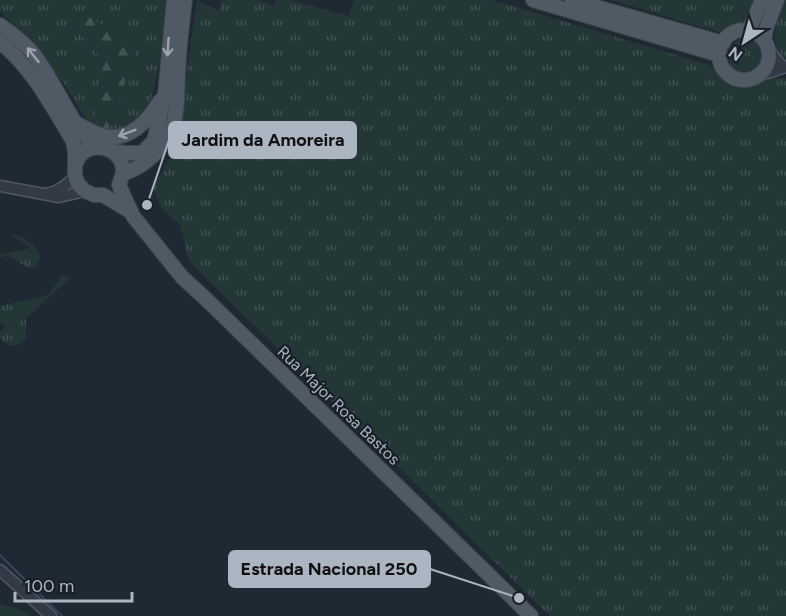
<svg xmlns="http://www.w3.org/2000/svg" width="786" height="616" viewBox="0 0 786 616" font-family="Figtree,sans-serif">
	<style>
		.grass { fill: url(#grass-tufts) }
		.forest { fill: url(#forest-firs) }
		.park { fill: #243737 }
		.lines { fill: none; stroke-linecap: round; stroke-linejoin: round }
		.stream { stroke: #33455b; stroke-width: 2 }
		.minor-casing { stroke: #505863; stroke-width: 13 }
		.major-casing { stroke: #3c444e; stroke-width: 16 }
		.minor { stroke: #323b45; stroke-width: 10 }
		.major { stroke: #505a65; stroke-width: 14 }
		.oneway { stroke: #9aa3af }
		.labels { text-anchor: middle; stroke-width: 4.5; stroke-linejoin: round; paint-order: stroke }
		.street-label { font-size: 16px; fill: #acb5c2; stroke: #182029 }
		.leader { fill: none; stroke: #acb5c2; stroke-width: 2 }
		.callout-dot { fill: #acb5c2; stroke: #182029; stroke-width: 2 }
		.callout { fill: #acb5c2; stroke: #acb5c2; stroke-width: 2 }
		.callout-label { font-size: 18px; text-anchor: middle; font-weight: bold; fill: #111 }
	</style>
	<defs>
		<pattern id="grass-tufts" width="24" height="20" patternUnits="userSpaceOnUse" patternTransform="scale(1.5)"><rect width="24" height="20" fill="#243737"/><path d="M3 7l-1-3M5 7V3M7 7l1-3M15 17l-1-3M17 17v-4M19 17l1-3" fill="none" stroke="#415252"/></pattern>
		<pattern id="forest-firs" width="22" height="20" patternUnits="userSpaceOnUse" patternTransform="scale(1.5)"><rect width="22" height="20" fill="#243737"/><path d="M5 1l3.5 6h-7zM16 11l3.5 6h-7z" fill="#415252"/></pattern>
	</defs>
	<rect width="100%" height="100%" fill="#1f2934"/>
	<g class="grass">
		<polygon points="0,0 168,0 160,60 149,109 129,127 108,132 137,46 74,27 104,61 91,128 63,82 22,32 0,12"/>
		<polygon points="197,0 220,11 221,0 257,0 274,5 276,0 290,0 349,16 354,0 492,0 706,64 741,87 775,77 786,79 786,616 550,616 189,261 180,225 161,208 153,187 176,148"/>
		<polygon points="611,0 755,0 748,18 722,33"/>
		<path d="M785,0H786V59C766,46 778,17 785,0Z"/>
		<path d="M749,39C766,46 765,61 754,73L738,74C728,65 726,56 731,44L739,40Z"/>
		<path d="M10,235C23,235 37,245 40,258L36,266L30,269L9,256L0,257V255L31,248Z"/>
		<path d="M62,275L70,278L26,318V339C18,348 9,348 0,339V333L5,327L0,322V306L49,295Z"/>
	</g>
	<polygon class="forest" points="85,14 137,46 108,132 91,128 104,61 74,26"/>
	<path class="park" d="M0,604C10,607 24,609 31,616H0Z"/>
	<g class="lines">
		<polyline class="stream" points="0,555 62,616"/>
		<g class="minor-casing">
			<g id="minor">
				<polyline points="768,47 774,57 783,67"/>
				<polyline points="755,77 786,67"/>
				<polyline points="0,186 59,197 85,191"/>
				<path d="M46,194C58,192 67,185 75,176"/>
				<polyline points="0,570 51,616"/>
			</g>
		</g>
		<g class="major-casing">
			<g id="major">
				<polyline points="533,0 720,55"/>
				<polyline points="572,0 723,43"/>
				<path d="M0,25C13,34 26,44 35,56C57,86 69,120 94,147"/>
				<polyline points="749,30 762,0"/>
				<circle cx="744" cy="55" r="25"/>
				<polyline points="764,39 767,26 777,0"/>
				<path d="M0,42C33,69 51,105 73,141L75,152V176L78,184L85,191L94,195H103L131,212"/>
				<path d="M77,124C85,128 94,133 103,136C129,142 148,121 160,101"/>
				<polyline points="112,151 125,153 140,153 143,152 154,141 165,94 174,0"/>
				<path d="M75,166C75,165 78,158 79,157C92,139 123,148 123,171C123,176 120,180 119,185L133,216L182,277L208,301L531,616"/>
				<path d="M123,174C151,164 173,140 176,110C178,98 177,86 178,74C179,49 182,24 185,0"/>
			</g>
		</g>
		<use href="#minor" class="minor"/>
		<use href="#major" class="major"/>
	</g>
	<defs><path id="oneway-shaft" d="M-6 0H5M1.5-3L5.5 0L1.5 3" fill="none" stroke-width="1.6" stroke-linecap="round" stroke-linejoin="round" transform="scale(1.5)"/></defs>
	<g class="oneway">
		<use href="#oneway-shaft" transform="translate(168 47) rotate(94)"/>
		<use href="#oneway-shaft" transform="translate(33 55) rotate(-128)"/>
		<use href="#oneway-shaft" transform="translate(127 133) rotate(159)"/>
	</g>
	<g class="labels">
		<g class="street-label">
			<text transform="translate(339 405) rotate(44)" y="6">Rua Major Rosa Bastos</text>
		</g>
	</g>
	<path class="leader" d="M147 205L169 140M519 598L430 569"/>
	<g class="callout-dot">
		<circle cx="147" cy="205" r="6"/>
		<circle cx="519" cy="598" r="6"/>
	</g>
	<g class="callout">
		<rect x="169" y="122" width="187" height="36" rx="6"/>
		<rect x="229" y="551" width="201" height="36" rx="6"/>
	</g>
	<g class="callout-label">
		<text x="263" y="146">Jardim da Amoreira</text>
		<text x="329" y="575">Estrada Nacional 250</text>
	</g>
	<g transform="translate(744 42) rotate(216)" stroke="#182029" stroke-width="4.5" paint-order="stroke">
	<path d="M0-4.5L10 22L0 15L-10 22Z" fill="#acb5c2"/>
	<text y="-9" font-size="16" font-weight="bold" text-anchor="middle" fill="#acb5c2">N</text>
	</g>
	<path d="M15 592v9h117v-9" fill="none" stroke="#acb5c2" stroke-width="3"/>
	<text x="24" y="592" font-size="18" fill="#acb5c2" stroke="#182029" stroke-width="4.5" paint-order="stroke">100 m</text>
</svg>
